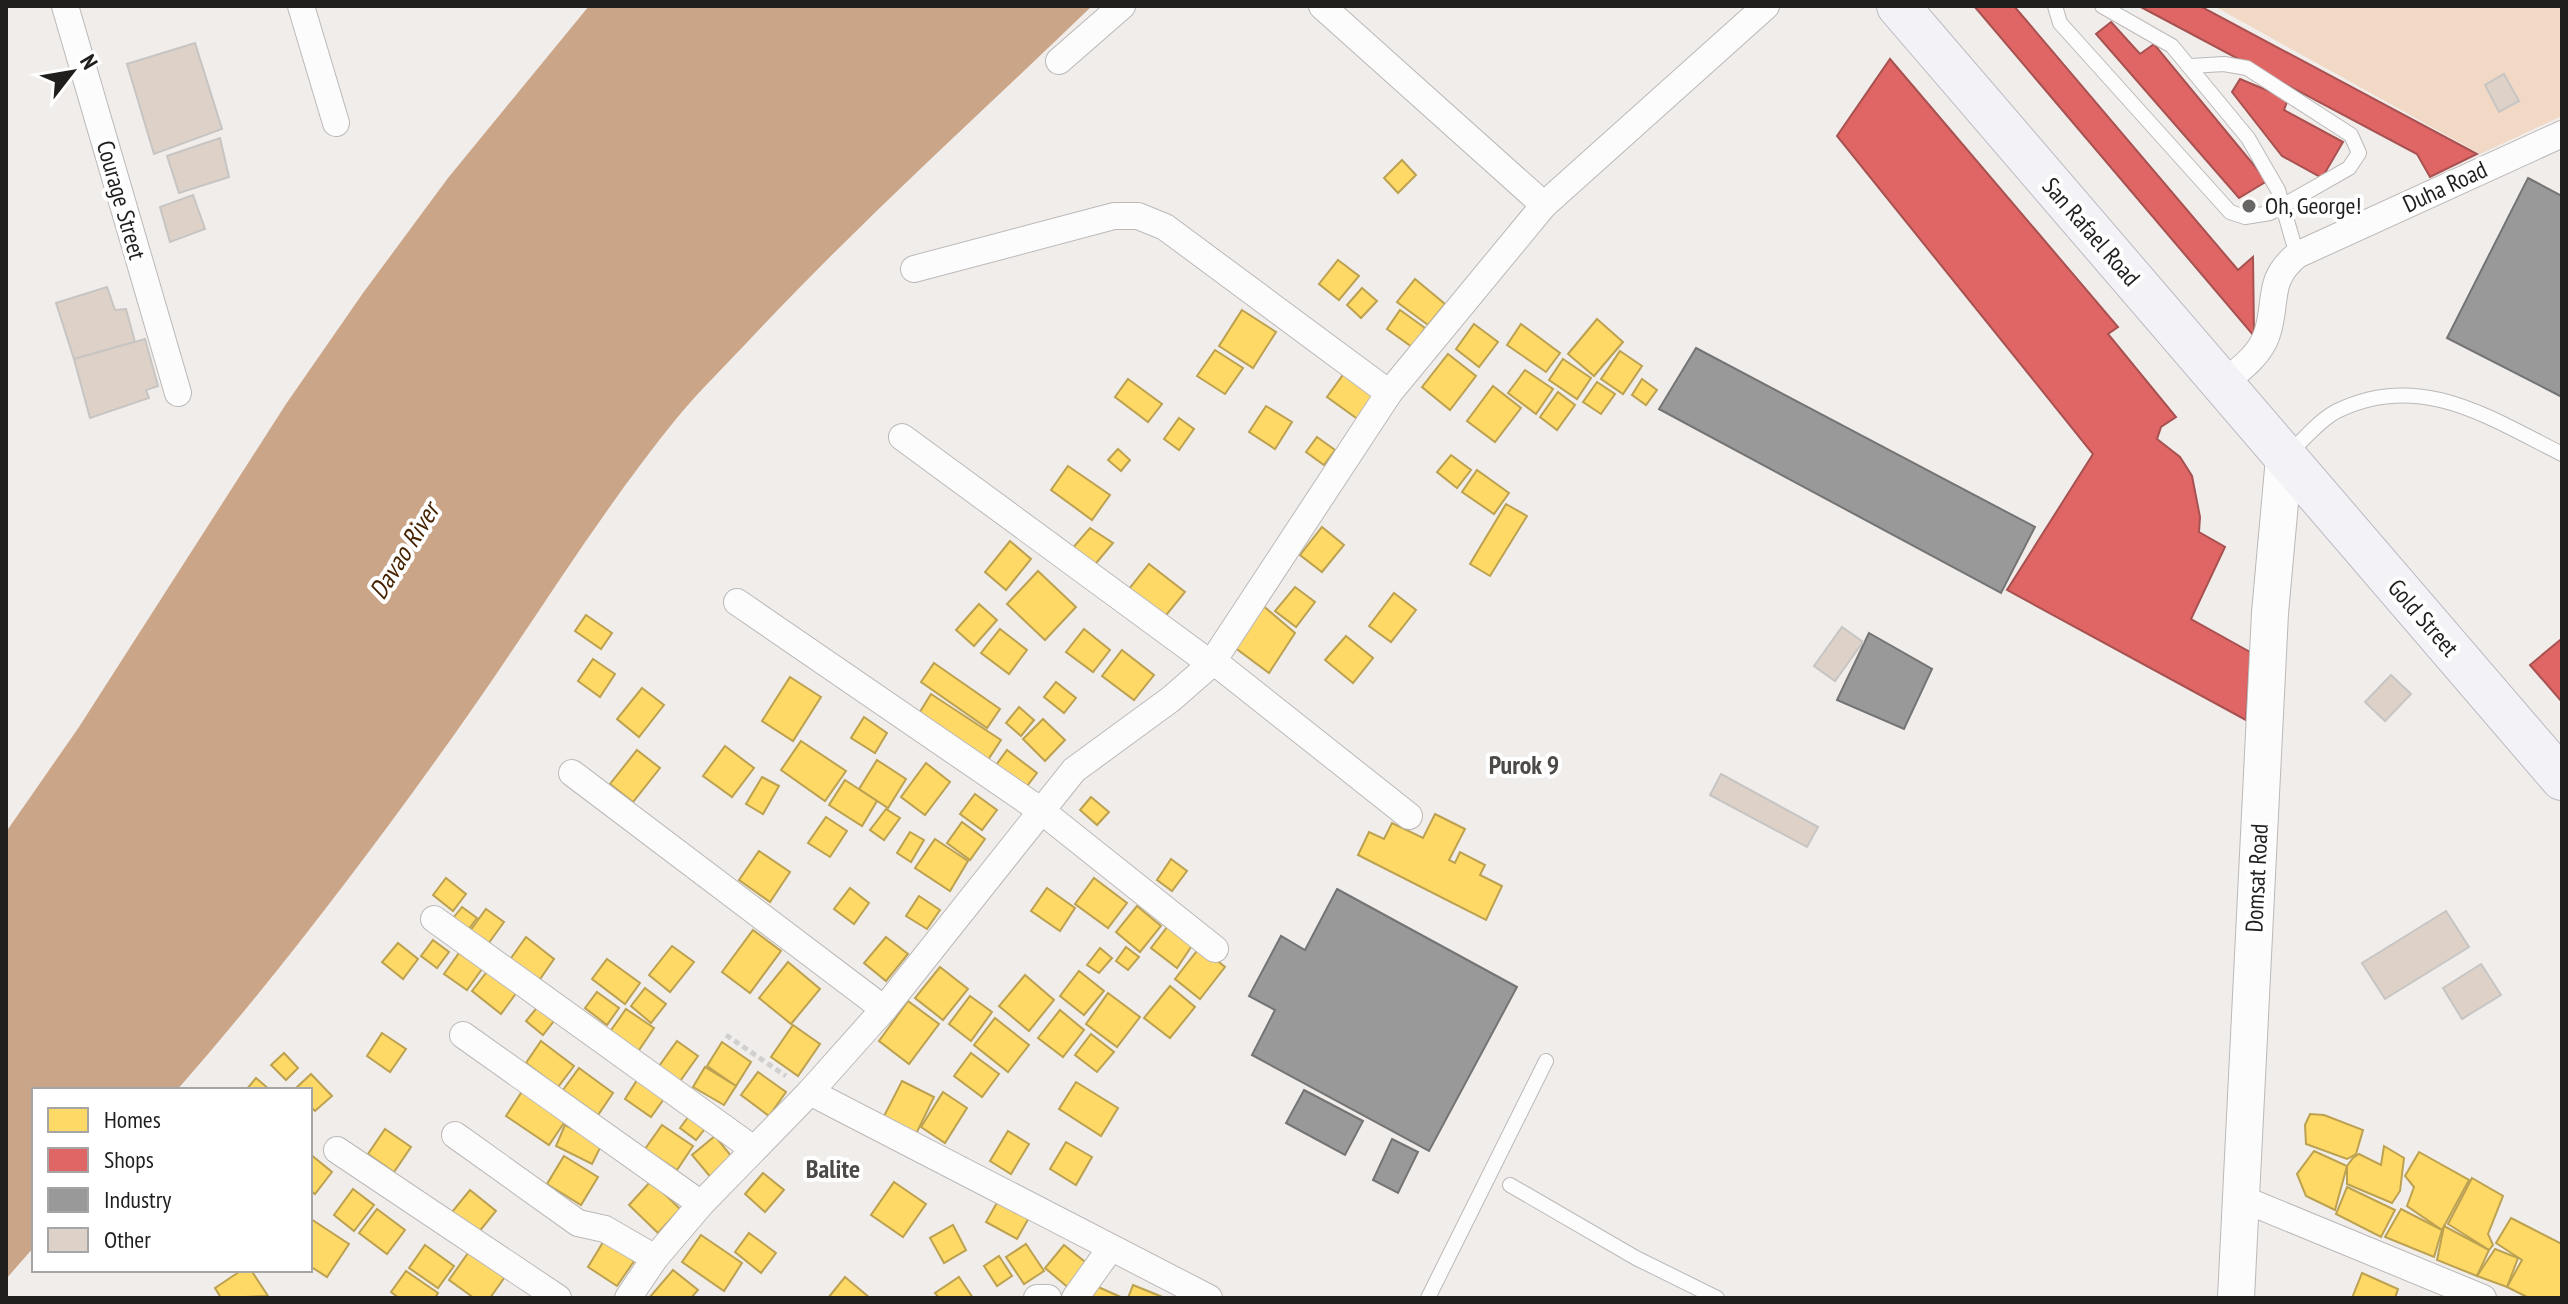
<svg xmlns="http://www.w3.org/2000/svg" width="2568" height="1304" viewBox="0 0 2568 1304" font-family="'PT Sans Narrow',sans-serif">
	<style>
		.green { fill: #f1d9c6 }
		.water { fill: #cba587 }
		.homes { fill: #ffd966; stroke: #bca150; stroke-width: 2 }
		.shops { fill: #e06666; stroke: #a75150; stroke-width: 2 }
		.industry { fill: #999; stroke: #757474; stroke-width: 2 }
		.building { fill: #ded2c8; stroke: #c7c5c3; stroke-width: 2 }
		.lines { fill: none; stroke-linecap: round; stroke-linejoin: round }
		.lane-casing { stroke: #bbb9b8; stroke-width: 16 }
		.street-casing { stroke: #bbb9b8; stroke-width: 28 }
		.secondary-casing { stroke: #bbb9b8; stroke-width: 38 }
		.primary-casing { stroke: #bcb9c1; stroke-width: 44 }
		.path { stroke: #d1d0d0; stroke-width: 5; stroke-dasharray: 6 4; stroke-linecap: butt }
		.lane { stroke: #fdfcfc; stroke-width: 14 }
		.street { stroke: #fdfcfc; stroke-width: 26 }
		.secondary { stroke: #fdfcfc; stroke-width: 36 }
		.primary { stroke: #f3f2f7; stroke-width: 42 }
		.poi-dot { fill: #696766; stroke: #fff; stroke-width: 3 }
		.labels { text-anchor: middle; stroke-width: 8; stroke-linejoin: round; paint-order: stroke }
		.street-label { font-size: 24px; fill: #211f1e; stroke: #fff }
		.poi-label { font-size: 24px; fill: #211f1e; stroke: #fff; text-anchor: start }
		.water-label { font-size: 26px; font-style: italic; fill: #462300; stroke: #fff }
		.neighbourhood-label { font-size: 26px; font-weight: bold; fill: #4c4947; stroke: #fff }
	</style>
	<rect width="100%" height="100%" fill="#f0edeb"/>
	<polygon class="green" points="2214,6 2562,6 2562,116 2480,154"/>
	<path class="water" d="M589,6H1092C979,115 862,220 754,335C728,363 700,390 676,419C595,519 529,630 454,735C367,857 276,977 177,1090H34V1247L6,1279V832L79,727L286,404L363,293L448,178Z"/>
	<g class="homes">
		<polygon points="1402,160 1416,175 1398,193 1384,178"/>
		<polygon points="1338,260 1359,276 1339,300 1319,284"/>
		<polygon points="1415,279 1445,304 1428,325 1397,302"/>
		<polygon points="1362,288 1377,301 1361,318 1347,305"/>
		<polygon points="1242,310 1276,332 1253,368 1219,346"/>
		<polygon points="1400,310 1425,328 1412,347 1387,329"/>
		<polygon points="1597,319 1623,342 1594,376 1568,354"/>
		<polygon points="1474,324 1498,342 1479,367 1456,349"/>
		<polygon points="1521,324 1560,353 1546,372 1507,345"/>
		<polygon points="1215,350 1243,368 1225,394 1197,376"/>
		<polygon points="1620,351 1642,366 1623,394 1601,379"/>
		<polygon points="1448,354 1476,376 1450,410 1422,387"/>
		<polygon points="1563,359 1591,378 1577,399 1549,380"/>
		<polygon points="1525,370 1553,389 1536,414 1508,393"/>
		<polygon points="1345,372 1377,395 1359,420 1327,397"/>
		<polygon points="1128,379 1162,404 1148,422 1115,397"/>
		<polygon points="1642,379 1657,390 1646,405 1632,395"/>
		<polygon points="1597,382 1615,394 1601,414 1583,402"/>
		<polygon points="1493,386 1521,408 1495,442 1467,421"/>
		<polygon points="1558,392 1575,405 1557,430 1540,417"/>
		<polygon points="1266,406 1292,422 1275,449 1249,432"/>
		<polygon points="1179,418 1194,429 1179,450 1164,439"/>
		<polygon points="1317,437 1335,450 1324,465 1306,452"/>
		<polygon points="1118,449 1130,460 1121,471 1108,460"/>
		<polygon points="1451,455 1471,470 1457,488 1437,472"/>
		<polygon points="1068,466 1110,495 1092,520 1051,490"/>
		<polygon points="1477,470 1509,493 1494,514 1462,492"/>
		<polygon points="1506,504 1527,516 1490,576 1470,564"/>
		<polygon points="1322,527 1344,545 1322,572 1300,555"/>
		<polygon points="1090,528 1113,543 1092,568 1070,551"/>
		<polygon points="1010,541 1031,559 1006,590 985,572"/>
		<polygon points="1149,564 1185,592 1163,619 1125,594"/>
		<polygon points="1038,571 1076,607 1045,640 1007,604"/>
		<polygon points="1295,587 1315,602 1296,627 1275,611"/>
		<polygon points="1394,593 1416,610 1391,642 1369,626"/>
		<polygon points="979,604 997,620 974,646 956,630"/>
		<polygon points="1261,604 1295,633 1269,673 1230,644"/>
		<polygon points="586,615 612,633 601,649 575,631"/>
		<polygon points="1000,629 1027,650 1009,674 981,653"/>
		<polygon points="1084,629 1110,650 1093,672 1066,652"/>
		<polygon points="1346,636 1373,658 1353,683 1325,660"/>
		<polygon points="1122,650 1154,675 1134,700 1102,676"/>
		<polygon points="593,659 615,674 600,697 578,681"/>
		<polygon points="934,663 1000,709 987,728 921,682"/>
		<polygon points="790,677 821,697 793,741 762,721"/>
		<polygon points="1056,682 1076,698 1064,713 1044,697"/>
		<polygon points="642,688 664,705 639,737 617,719"/>
		<polygon points="931,694 1001,740 984,766 915,720"/>
		<polygon points="1019,707 1034,720 1021,736 1006,723"/>
		<polygon points="864,717 887,733 875,753 851,738"/>
		<polygon points="1043,719 1065,740 1045,761 1023,739"/>
		<polygon points="801,741 846,771 825,801 781,770"/>
		<polygon points="725,746 754,768 732,797 703,776"/>
		<polygon points="637,750 660,768 633,802 610,784"/>
		<polygon points="1007,750 1037,773 1021,794 991,772"/>
		<polygon points="877,760 906,779 888,808 859,789"/>
		<polygon points="926,763 950,782 925,815 901,797"/>
		<polygon points="762,777 779,786 763,814 746,804"/>
		<polygon points="845,780 877,801 862,826 829,805"/>
		<polygon points="975,794 997,810 982,830 960,814"/>
		<polygon points="1091,797 1109,812 1097,825 1080,810"/>
		<polygon points="886,809 900,818 884,840 870,830"/>
		<polygon points="1435,814 1465,829 1449,860 1455,863 1460,852 1485,865 1480,875 1502,886 1486,920 1358,855 1369,832 1384,839 1392,823 1423,838"/>
		<polygon points="826,817 847,831 830,857 808,843"/>
		<polygon points="962,822 985,839 970,860 947,843"/>
		<polygon points="910,832 924,840 911,862 897,853"/>
		<polygon points="935,839 968,861 950,891 915,868"/>
		<polygon points="759,851 790,872 770,902 739,880"/>
		<polygon points="1171,859 1187,871 1172,891 1157,880"/>
		<polygon points="446,878 466,894 453,911 433,895"/>
		<polygon points="1094,878 1127,903 1108,928 1075,904"/>
		<polygon points="850,888 869,903 854,924 834,909"/>
		<polygon points="1047,888 1075,908 1060,931 1031,911"/>
		<polygon points="919,896 940,910 927,929 906,916"/>
		<polygon points="1137,906 1161,926 1140,952 1116,932"/>
		<polygon points="462,907 477,918 465,934 450,922"/>
		<polygon points="486,909 504,922 488,944 470,931"/>
		<polygon points="1168,926 1193,944 1177,968 1151,948"/>
		<polygon points="753,930 781,951 750,993 722,972"/>
		<polygon points="526,937 554,959 538,982 509,961"/>
		<polygon points="886,937 908,954 886,981 864,963"/>
		<polygon points="433,940 449,952 437,968 421,956"/>
		<polygon points="398,943 418,959 403,979 382,962"/>
		<polygon points="672,946 694,962 670,992 649,975"/>
		<polygon points="1126,947 1139,957 1128,970 1116,961"/>
		<polygon points="1200,947 1225,967 1200,999 1175,979"/>
		<polygon points="1100,948 1112,958 1099,973 1087,965"/>
		<polygon points="459,953 482,969 467,990 444,974"/>
		<polygon points="607,959 640,983 625,1004 592,979"/>
		<polygon points="788,962 820,989 791,1024 759,998"/>
		<polygon points="940,967 968,989 943,1020 915,998"/>
		<polygon points="489,969 517,992 501,1014 472,991"/>
		<polygon points="1079,971 1104,991 1084,1015 1060,996"/>
		<polygon points="1025,975 1054,1000 1029,1031 999,1006"/>
		<polygon points="1170,986 1195,1007 1170,1038 1144,1018"/>
		<polygon points="645,988 666,1004 651,1023 631,1006"/>
		<polygon points="597,992 619,1008 607,1025 585,1008"/>
		<polygon points="1108,993 1140,1017 1117,1047 1086,1024"/>
		<polygon points="970,996 992,1012 971,1041 949,1024"/>
		<polygon points="908,1001 939,1024 909,1064 879,1041"/>
		<polygon points="540,1004 557,1017 543,1035 526,1021"/>
		<polygon points="626,1009 654,1028 637,1053 609,1033"/>
		<polygon points="1060,1010 1084,1030 1063,1057 1038,1038"/>
		<polygon points="995,1018 1029,1045 1008,1072 974,1045"/>
		<polygon points="793,1025 820,1044 798,1076 771,1057"/>
		<polygon points="382,1033 406,1049 390,1072 367,1056"/>
		<polygon points="1091,1034 1114,1052 1097,1072 1075,1055"/>
		<polygon points="541,1041 574,1066 558,1087 526,1063"/>
		<polygon points="677,1041 698,1056 678,1084 657,1069"/>
		<polygon points="722,1042 751,1062 736,1086 707,1066"/>
		<polygon points="284,1053 298,1068 286,1080 271,1065"/>
		<polygon points="971,1053 999,1074 982,1097 954,1076"/>
		<polygon points="705,1067 736,1086 724,1105 693,1087"/>
		<polygon points="579,1068 613,1093 598,1115 563,1090"/>
		<polygon points="758,1072 786,1092 769,1116 741,1095"/>
		<polygon points="311,1074 332,1096 315,1111 310,1106 310,1090 295,1089"/>
		<polygon points="639,1077 666,1096 651,1117 625,1099"/>
		<polygon points="256,1078 270,1090 246,1090"/>
		<polygon points="902,1081 934,1097 916,1134 883,1118"/>
		<polygon points="1076,1082 1118,1108 1101,1136 1059,1109"/>
		<polygon points="523,1090 566,1120 549,1145 506,1116"/>
		<polygon points="943,1092 967,1108 945,1143 921,1127"/>
		<polygon points="692,1112 708,1125 696,1140 680,1128"/>
		<polygon points="2310,1114 2324,1115 2363,1130 2356,1154 2347,1159 2306,1144 2305,1125"/>
		<polygon points="565,1125 602,1144 592,1164 556,1146"/>
		<polygon points="662,1125 693,1146 677,1170 645,1149"/>
		<polygon points="385,1129 411,1147 394,1172 368,1154"/>
		<polygon points="1008,1131 1029,1144 1011,1174 990,1161"/>
		<polygon points="715,1136 736,1162 713,1180 692,1155"/>
		<polygon points="1066,1142 1092,1157 1076,1185 1050,1169"/>
		<polygon points="2384,1146 2404,1158 2400,1191 2392,1203 2347,1184 2347,1166 2353,1158 2359,1154 2381,1165"/>
		<polygon points="2314,1151 2347,1166 2335,1210 2306,1196 2297,1174"/>
		<polygon points="2419,1152 2469,1180 2442,1230 2407,1206 2414,1187 2405,1176"/>
		<polygon points="310,1154 332,1172 315,1194 310,1190"/>
		<polygon points="564,1156 598,1177 581,1205 547,1184"/>
		<polygon points="763,1173 784,1190 765,1212 745,1194"/>
		<polygon points="2472,1178 2503,1196 2488,1234 2493,1245 2489,1250 2448,1224"/>
		<polygon points="651,1181 680,1209 658,1233 629,1205"/>
		<polygon points="894,1182 926,1204 903,1237 871,1215"/>
		<polygon points="2347,1187 2395,1210 2381,1237 2336,1214"/>
		<polygon points="353,1189 374,1205 354,1231 334,1215"/>
		<polygon points="470,1190 496,1211 478,1233 452,1212"/>
		<polygon points="999,1199 1030,1216 1017,1239 986,1222"/>
		<polygon points="377,1209 405,1230 387,1254 359,1233"/>
		<polygon points="2401,1209 2442,1230 2434,1257 2385,1237"/>
		<polygon points="2511,1218 2562,1244 2562,1298 2529,1298 2507,1287 2522,1260 2496,1243"/>
		<polygon points="311,1219 349,1244 327,1277 310,1266"/>
		<polygon points="953,1225 966,1250 944,1263 930,1238"/>
		<polygon points="2444,1226 2489,1250 2477,1276 2437,1260"/>
		<polygon points="749,1233 776,1253 761,1273 735,1252"/>
		<polygon points="608,1234 639,1254 617,1286 588,1267"/>
		<polygon points="701,1235 742,1263 724,1291 682,1262"/>
		<polygon points="1026,1244 1044,1271 1024,1284 1006,1257"/>
		<polygon points="425,1245 454,1266 438,1288 409,1268"/>
		<polygon points="1064,1245 1089,1265 1070,1289 1045,1268"/>
		<polygon points="473,1246 509,1271 490,1298 474,1298 449,1280"/>
		<polygon points="2495,1249 2518,1258 2507,1287 2477,1276"/>
		<polygon points="999,1256 1012,1276 997,1286 984,1266"/>
		<polygon points="242,1270 251,1270 268,1296 221,1298 215,1288"/>
		<polygon points="673,1270 698,1290 691,1298 649,1298"/>
		<polygon points="406,1271 438,1293 435,1298 399,1298 391,1292"/>
		<polygon points="2362,1273 2398,1289 2395,1298 2352,1298"/>
		<polygon points="845,1277 870,1298 828,1298"/>
		<polygon points="959,1277 973,1298 939,1298 935,1293"/>
		<polygon points="1133,1285 1165,1298 1128,1298"/>
		<polygon points="1096,1286 1123,1298 1091,1298"/>
	</g>
	<g class="shops">
		<polygon points="1974,6 2014,6 2238,270 2253,257 2254,336"/>
		<polygon points="2139,6 2200,6 2477,154 2430,177 2417,154"/>
		<polygon points="2111,22 2140,54 2154,44 2267,181 2239,198 2096,34"/>
		<polygon points="1890,59 2118,327 2108,334 2176,417 2161,427 2157,439 2180,457 2192,476 2200,517 2199,532 2225,547 2191,619 2250,652 2246,720 2007,590 2093,454 1837,136"/>
		<polygon points="2240,79 2288,99 2284,110 2343,142 2322,178 2282,156 2232,92"/>
		<polygon points="2560,640 2562,642 2562,702 2530,665"/>
	</g>
	<g class="industry">
		<polygon points="2528,178 2562,196 2562,397 2447,338"/>
		<polygon points="1696,348 2035,527 2001,593 1659,409"/>
		<polygon points="1869,633 1932,669 1904,729 1837,700"/>
		<polygon points="1337,889 1517,987 1429,1151 1252,1055 1275,1010 1249,996 1281,936 1305,950"/>
		<polygon points="1304,1090 1363,1121 1345,1155 1286,1123"/>
		<polygon points="1392,1139 1418,1152 1398,1193 1373,1180"/>
	</g>
	<g class="building">
		<polygon points="195,43 222,129 154,154 127,64"/>
		<polygon points="2504,74 2519,101 2499,112 2485,85"/>
		<polygon points="220,138 229,177 179,193 167,156"/>
		<polygon points="193,195 205,229 170,242 160,207"/>
		<polygon points="107,287 115,310 126,309 135,342 74,359 56,303"/>
		<polygon points="145,339 158,386 146,390 149,398 90,418 74,359"/>
		<polygon points="1842,627 1863,642 1835,681 1814,666"/>
		<polygon points="2391,675 2411,694 2385,721 2365,702"/>
		<polygon points="1721,774 1818,827 1807,847 1710,795"/>
		<polygon points="2446,911 2469,947 2385,999 2362,963"/>
		<polygon points="2481,964 2501,995 2462,1019 2443,988"/>
	</g>
	<g class="lines">
		<g class="lane-casing">
			<g id="lane">
				<polyline points="2055,6 2060,23 2230,212 2245,217 2270,213 2349,168 2359,153 2351,135 2247,68 2224,64 2191,66"/>
				<polyline points="2102,6 2172,46 2248,138 2278,190 2297,255"/>
				<path d="M2286,456C2302,442 2319,420 2337,411C2420,370 2490,418 2562,454"/>
				<polyline points="1510,1185 1636,1258 1717,1298"/>
				<polyline points="1428,1298 1546,1061"/>
			</g>
		</g>
		<g class="street-casing">
			<g id="street">
				<polyline points="65,6 178,393"/>
				<polyline points="301,6 336,123"/>
				<polyline points="1322,6 1544,205"/>
				<polyline points="1059,61 1122,6"/>
				<polyline points="914,269 1114,216 1138,216 1165,227 1389,393"/>
				<path d="M2221,385C2238,371 2260,356 2267,334C2278,300 2266,281 2297,255L2562,134"/>
				<polyline points="902,437 1211,664 1221,667 1409,816"/>
				<polyline points="737,602 1043,812 1215,949"/>
				<polyline points="572,773 884,1009"/>
				<polyline points="434,919 752,1148"/>
				<polyline points="463,1035 701,1204"/>
				<polyline points="810,1092 1209,1298"/>
				<polyline points="455,1135 578,1223 605,1229 655,1258"/>
				<polyline points="337,1150 558,1298"/>
				<polyline points="2243,1199 2483,1298"/>
				<polyline points="628,1298 655,1258 701,1204 810,1092 884,1009 1074,770 1171,699 1211,664 1389,393 1544,205 1766,6"/>
				<polyline points="1037,1298 1048,1298"/>
				<polyline points="1075,1298 1110,1249"/>
			</g>
		</g>
		<g class="secondary-casing">
			<polyline id="secondary" points="2236,1298 2270,613 2284,458"/>
		</g>
		<g class="primary-casing">
			<polyline id="primary" points="1898,6 2562,779"/>
		</g>
		<polyline class="path" points="726,1035 786,1076"/>
		<use href="#lane" class="lane"/>
		<use href="#street" class="street"/>
		<use href="#secondary" class="secondary"/>
		<use href="#primary" class="primary"/>
	</g>
	<circle class="poi-dot" cx="2249" cy="206" r="8"/>
	<g class="labels">
		<g class="street-label">
			<text transform="translate(2445 187) rotate(-25)" y="8">Duha Road</text>
			<text transform="translate(121 200) rotate(74)" y="8">Courage Street</text>
			<text transform="translate(2091 232) rotate(49)" y="8">San Rafael Road</text>
			<text transform="translate(2423 618) rotate(49)" y="8">Gold Street</text>
			<text transform="translate(2257 878) rotate(-87)" y="8">Domsat Road</text>
		</g>
		<g class="poi-label">
			<text x="2265" y="214">Oh, George!</text>
		</g>
		<g class="water-label">
			<text transform="translate(404 551) rotate(-58)" y="9">Davao River</text>
		</g>
		<g class="neighbourhood-label">
			<text x="1524" y="774">Purok 9</text>
			<text x="833" y="1178">Balite</text>
		</g>
	</g>
	<rect width="2568" height="1304" fill="none" stroke="#211f1e" stroke-width="16"/>
	<rect x="32" y="1088" width="280" height="184" fill="#ffffff" stroke="#a6a5a5" stroke-width="2"/>
	<rect x="48" y="1108" width="40" height="24" fill="#ffd966" stroke="#a6a5a5" stroke-width="2"/>
	<text x="104" y="1128" font-size="24" fill="#211f1e">Homes</text>
	<rect x="48" y="1148" width="40" height="24" fill="#e06666" stroke="#a6a5a5" stroke-width="2"/>
	<text x="104" y="1168" font-size="24" fill="#211f1e">Shops</text>
	<rect x="48" y="1188" width="40" height="24" fill="#999999" stroke="#a6a5a5" stroke-width="2"/>
	<text x="104" y="1208" font-size="24" fill="#211f1e">Industry</text>
	<rect x="48" y="1228" width="40" height="24" fill="#ded2c8" stroke="#a6a5a5" stroke-width="2"/>
	<text x="104" y="1248" font-size="24" fill="#211f1e">Other</text>
	<g transform="translate(72 72) rotate(59)" stroke="#ffffff" stroke-width="6" paint-order="stroke">
	<path d="M0-6L14 30L0 20L-14 30Z" fill="#211f1e"/>
	<text y="-12" font-size="22" font-weight="bold" text-anchor="middle" fill="#211f1e">N</text>
	</g>
</svg>
